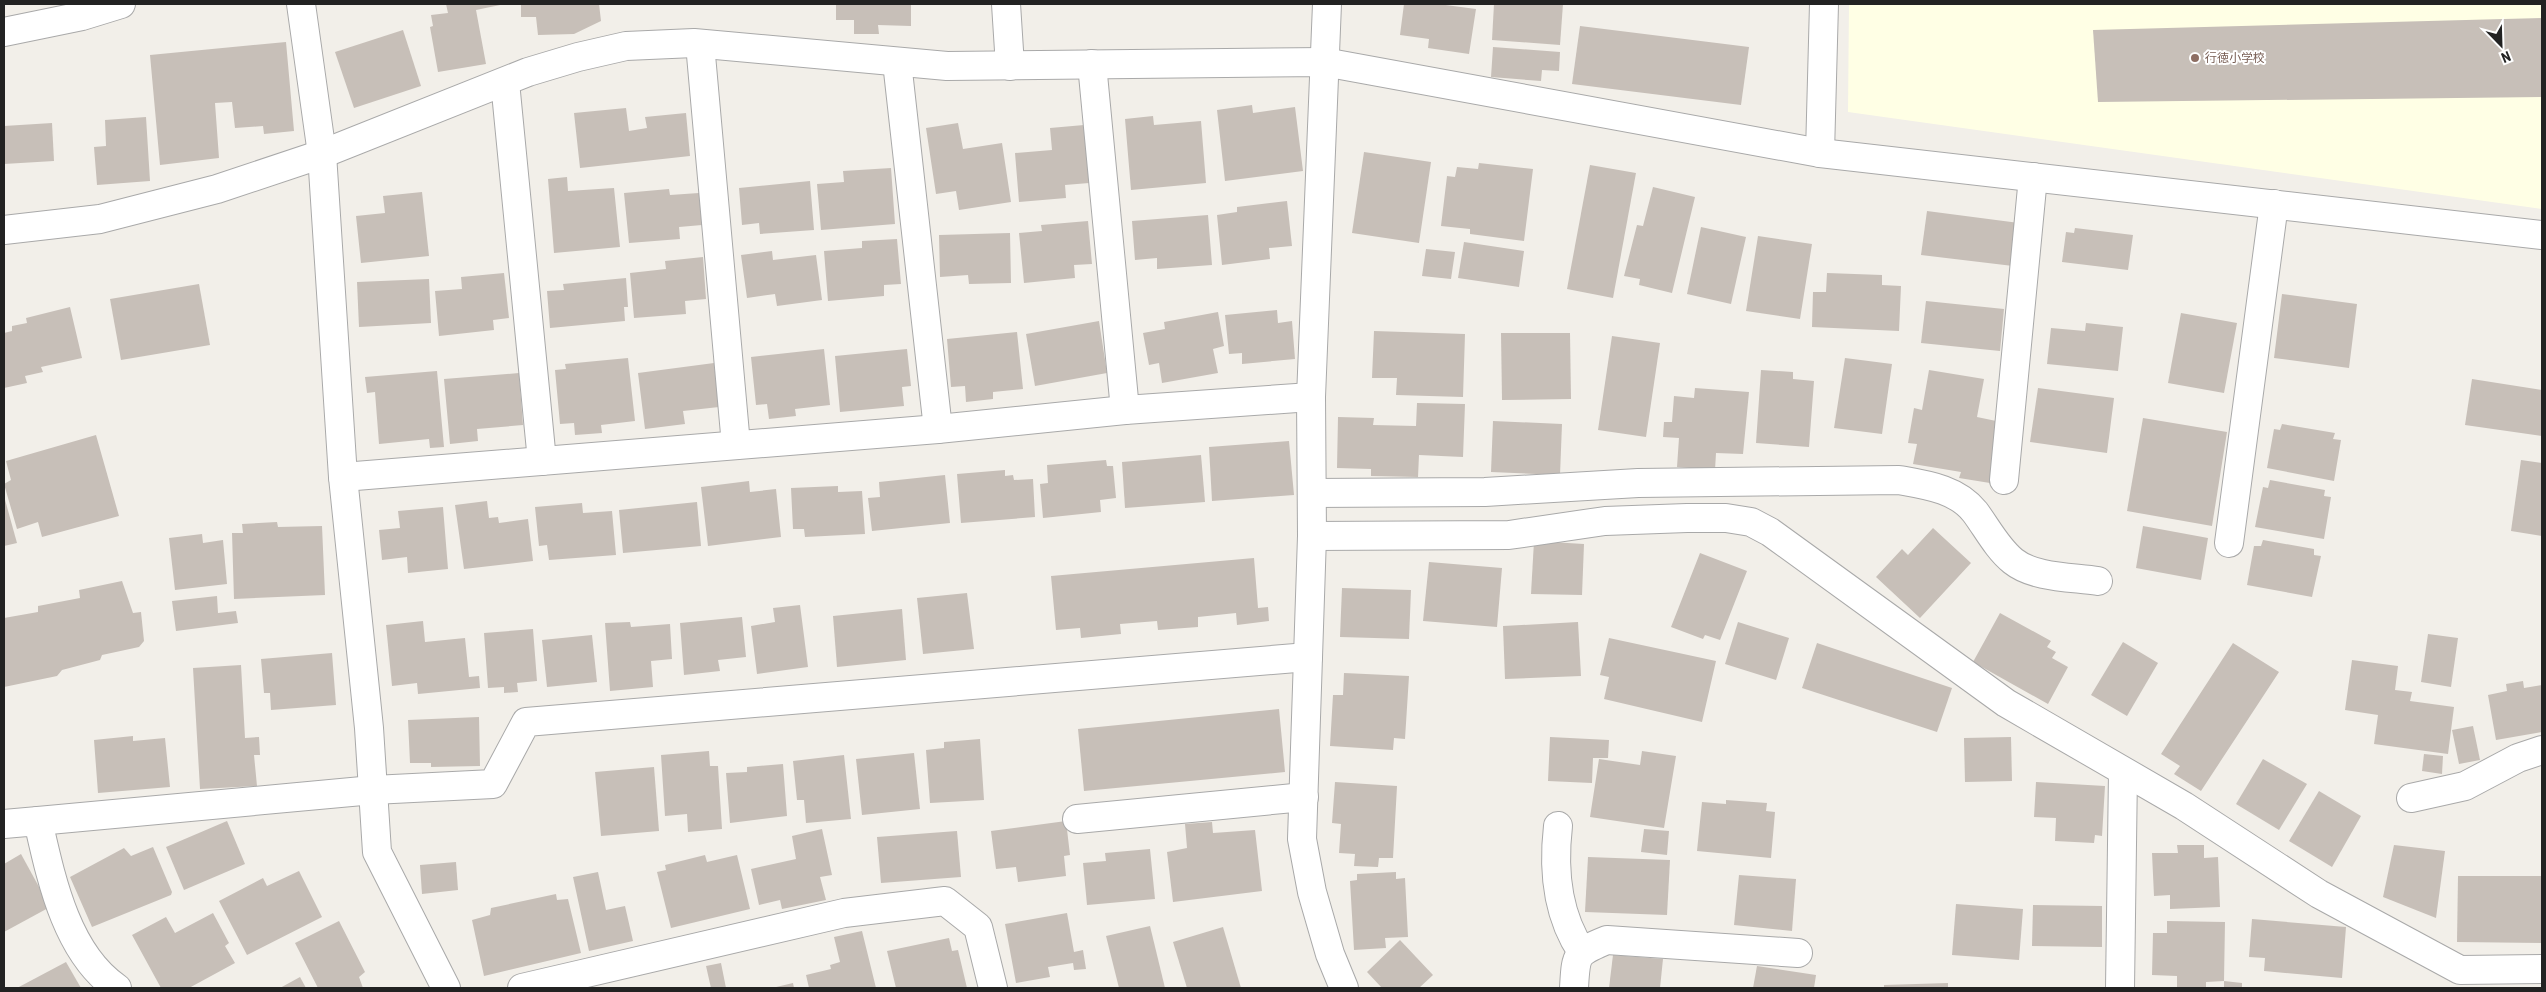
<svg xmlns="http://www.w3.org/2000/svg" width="2546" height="992" viewBox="0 0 2546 992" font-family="'Roboto Condensed','Noto Sans JP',sans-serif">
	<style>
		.education { fill: #ffffe5 }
		.building { fill: #c7bfb8 }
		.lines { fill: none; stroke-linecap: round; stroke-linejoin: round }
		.minor-casing { stroke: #a9a9a9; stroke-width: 30 }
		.minor { stroke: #fff; stroke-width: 28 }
		.education-dot { fill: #8d6e63; stroke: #fff; stroke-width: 2 }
		.labels { text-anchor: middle; stroke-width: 4; stroke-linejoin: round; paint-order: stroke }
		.education-label { font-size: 12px; fill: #785e54; stroke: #fff; text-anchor: start }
	</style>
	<rect width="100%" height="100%" fill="#f2efe9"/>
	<polygon class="education" points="1849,4 2542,4 2542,209 1848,112"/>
	<g class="building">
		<polygon points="446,4 505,4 476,10 486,64 438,72 430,27 433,26 431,15 448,13"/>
		<polygon points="521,4 599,4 601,21 574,34 538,35 536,17 521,17"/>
		<polygon points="836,4 911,4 911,26 878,25 879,34 854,34 854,20 836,20"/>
		<polygon points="1404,4 1438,4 1476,9 1469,54 1428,48 1429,39 1400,35"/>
		<polygon points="1494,4 1563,4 1560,45 1492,40"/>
		<polygon points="2542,18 2542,97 2098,102 2093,30"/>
		<polygon points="1580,26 1749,47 1741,105 1572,84"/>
		<polygon points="403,30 421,86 354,108 335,52"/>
		<polygon points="286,42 294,131 264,134 263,126 235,128 232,102 215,103 219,158 160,165 150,55"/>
		<polygon points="1493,47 1560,52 1559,71 1542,70 1541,81 1491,77"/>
		<polygon points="1252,105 1253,113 1295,107 1303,171 1225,181 1217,110"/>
		<polygon points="626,108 629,131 647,128 645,117 686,113 690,156 580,168 574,113"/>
		<polygon points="1153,116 1154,125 1201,121 1206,183 1131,190 1125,119"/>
		<polygon points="146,117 150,181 97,185 94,147 106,146 105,120"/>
		<polygon points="52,123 54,161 4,164 4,126"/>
		<polygon points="958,123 963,149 1002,143 1011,202 959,210 956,191 936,194 926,128"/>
		<polygon points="1084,125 1089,183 1065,185 1066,198 1019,202 1015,153 1052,150 1050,128"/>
		<polygon points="1364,152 1431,162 1419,243 1352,233"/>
		<polygon points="1479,163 1533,169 1524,241 1470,234 1470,229 1441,226 1447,176 1455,177 1457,167 1478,169"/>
		<polygon points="1590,165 1636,173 1613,298 1567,289"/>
		<polygon points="891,168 895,224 821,230 817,184 844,182 843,171"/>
		<polygon points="567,177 568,191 614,188 620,247 554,253 548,179"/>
		<polygon points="810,181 814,230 760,234 759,223 742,225 739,188"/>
		<polygon points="1653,187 1695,197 1672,293 1639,285 1640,279 1624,276 1637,225 1643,226"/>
		<polygon points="669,189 670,195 699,193 702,225 679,227 680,239 629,243 624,193"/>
		<polygon points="422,192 429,256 361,263 356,216 385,213 383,196"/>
		<polygon points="1287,201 1292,246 1269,248 1270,259 1222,265 1217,215 1237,212 1237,207"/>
		<polygon points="1927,211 2019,223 2013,266 1921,255"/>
		<polygon points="1208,215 1212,265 1157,269 1157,258 1135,260 1132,221"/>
		<polygon points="1088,221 1092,264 1074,265 1075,278 1024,283 1019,233 1042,231 1041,225"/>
		<polygon points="1701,227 1746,237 1731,304 1687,294"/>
		<polygon points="2075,228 2133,235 2128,270 2062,262 2066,232 2074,233"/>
		<polygon points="1010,233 1011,283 969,284 968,275 940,277 939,235"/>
		<polygon points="1758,236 1812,244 1800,319 1746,311"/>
		<polygon points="897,239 901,284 884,285 884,296 828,301 824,251 862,248 862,241"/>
		<polygon points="1464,242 1524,251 1519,287 1458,278"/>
		<polygon points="1426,249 1455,252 1451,279 1422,276"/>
		<polygon points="772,251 773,260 816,255 822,300 777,306 775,294 747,298 741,255"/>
		<polygon points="703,257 706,299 685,301 686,314 634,318 630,273 666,269 665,261"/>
		<polygon points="504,273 509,318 493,320 494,330 439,336 435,291 462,289 461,277"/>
		<polygon points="1827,273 1882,275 1882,285 1901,286 1899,331 1812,327 1813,292 1826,292"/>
		<polygon points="626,278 628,307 624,307 625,321 550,328 547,291 564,290 563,284"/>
		<polygon points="429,279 431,323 359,327 357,282"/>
		<polygon points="199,284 210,345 121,360 110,299"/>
		<polygon points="2282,294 2357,304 2349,368 2274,358"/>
		<polygon points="1926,301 2004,309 2000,351 1921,343"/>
		<polygon points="70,307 82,358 41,367 43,372 25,376 27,383 4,388 4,333 12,331 12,326 27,323 26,318"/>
		<polygon points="1277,310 1278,323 1292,321 1295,359 1242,364 1242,353 1229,354 1225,315"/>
		<polygon points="1218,312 1224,346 1213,349 1218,373 1162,383 1159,363 1149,365 1143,333 1165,329 1164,322"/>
		<polygon points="2181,313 2237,323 2224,393 2168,383"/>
		<polygon points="1099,321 1107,373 1035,386 1026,334"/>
		<polygon points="2086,323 2123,327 2118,371 2047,364 2051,328 2085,331"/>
		<polygon points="1374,331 1465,334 1463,397 1396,395 1397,378 1372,378"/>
		<polygon points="1017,332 1023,389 993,392 993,399 966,402 965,386 951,387 947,339"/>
		<polygon points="1501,333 1570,333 1571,399 1502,400"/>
		<polygon points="1612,336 1660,343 1646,437 1598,430"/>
		<polygon points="824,349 830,405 795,409 796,416 769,419 767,404 756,405 751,357"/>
		<polygon points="907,349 911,386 902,387 904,406 840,412 835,356"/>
		<polygon points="628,358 635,421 601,425 602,433 575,435 574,423 560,424 555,370 566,369 565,364"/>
		<polygon points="1845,358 1892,364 1882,434 1834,428"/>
		<polygon points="714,363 719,407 683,411 685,424 645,429 638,373"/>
		<polygon points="1761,370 1793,372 1793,379 1814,381 1809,447 1756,443"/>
		<polygon points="1929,370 1984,379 1977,417 2001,422 1990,483 1959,478 1961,472 1913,464 1917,444 1908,443 1914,408 1922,410"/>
		<polygon points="437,371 444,447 430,448 429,439 379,444 375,392 367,393 365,377"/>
		<polygon points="519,373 523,425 477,429 478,441 450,444 444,379"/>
		<polygon points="2472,379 2542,390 2542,436 2465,425"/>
		<polygon points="1695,388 1749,392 1743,454 1716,453 1715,470 1677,467 1679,438 1663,437 1664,422 1672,422 1674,396 1694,398"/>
		<polygon points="2038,388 2114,398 2107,453 2030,442"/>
		<polygon points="1417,403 1465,404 1463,457 1419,455 1418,477 1371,476 1371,469 1337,468 1338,417 1374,418 1373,425 1416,426"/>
		<polygon points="2143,418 2227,432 2212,526 2127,511"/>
		<polygon points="1493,421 1562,424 1560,475 1491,472"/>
		<polygon points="2282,424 2335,433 2333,439 2341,440 2334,481 2267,468 2274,429 2280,430"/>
		<polygon points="96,435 119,516 42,537 38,522 17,529 4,484 11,480 6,461"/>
		<polygon points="1289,441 1294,495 1212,501 1209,447"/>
		<polygon points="1201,455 1205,502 1125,508 1122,462"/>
		<polygon points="1106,460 1107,466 1113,466 1116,498 1100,500 1101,512 1043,518 1040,484 1048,483 1047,465"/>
		<polygon points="2521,460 2542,463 2542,536 2511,531"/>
		<polygon points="1005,470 1005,476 1013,475 1014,480 1033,479 1035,517 961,523 957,474"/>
		<polygon points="945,475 950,523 872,531 868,498 880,497 879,482"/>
		<polygon points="2270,480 2325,490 2324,496 2331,497 2324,539 2255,527 2263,487 2268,488"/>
		<polygon points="749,481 750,492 776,489 781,537 708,546 701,487"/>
		<polygon points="838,486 838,492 862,491 865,534 805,537 804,529 793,529 791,488"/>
		<polygon points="4,496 17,543 4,546"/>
		<polygon points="487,501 489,518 498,517 499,523 528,519 533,561 464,569 455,505"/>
		<polygon points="697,502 701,546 623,553 619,510"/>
		<polygon points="582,503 583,513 612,511 616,555 549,560 547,545 539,546 535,507"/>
		<polygon points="443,507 448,569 408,573 407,557 382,560 379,530 400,528 398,511"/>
		<polygon points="277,522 278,527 322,526 325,595 234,599 232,533 243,533 242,524"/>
		<polygon points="2143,526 2208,538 2201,580 2136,568"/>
		<polygon points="1933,528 1971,563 1920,618 1876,577 1902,549 1908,555"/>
		<polygon points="202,534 203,543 223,540 227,584 175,590 169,538"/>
		<polygon points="2263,540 2314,549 2314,555 2321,556 2312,597 2247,585 2254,546 2261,546"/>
		<polygon points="1534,541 1584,544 1582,595 1531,594"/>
		<polygon points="1700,553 1747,571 1720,640 1705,635 1703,639 1671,627"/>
		<polygon points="1254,558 1258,608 1268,607 1269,621 1237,625 1236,613 1198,617 1198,627 1158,630 1157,621 1120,624 1121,634 1081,638 1080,628 1056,630 1051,576"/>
		<polygon points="1429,562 1502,568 1497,627 1423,621"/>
		<polygon points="122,581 133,613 141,612 144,641 139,647 102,655 100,660 62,670 57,676 4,687 4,618 38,612 38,606 80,598 79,590"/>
		<polygon points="1342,588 1411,590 1409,639 1340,637"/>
		<polygon points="967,593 974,649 923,654 917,598"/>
		<polygon points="217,596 218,613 236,611 238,623 176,631 172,601"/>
		<polygon points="800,605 808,667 757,674 751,626 775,622 773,608"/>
		<polygon points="902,609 906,660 837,667 833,616"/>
		<polygon points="2000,613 2051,641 2047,647 2056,652 2052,658 2068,667 2048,704 1973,662"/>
		<polygon points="742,617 746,657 718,660 720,671 684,675 680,623"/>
		<polygon points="423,621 425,642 465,638 469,677 479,676 480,688 418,694 417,683 392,686 386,625"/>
		<polygon points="630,622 631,627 670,624 672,659 651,661 653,687 610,691 605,623"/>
		<polygon points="1578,622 1581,676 1505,679 1503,626"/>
		<polygon points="1738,622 1789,638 1776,680 1725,664"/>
		<polygon points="533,629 537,681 517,683 518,692 504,693 504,687 488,688 484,633"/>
		<polygon points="2428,634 2458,638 2451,687 2421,682"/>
		<polygon points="592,635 597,682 547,687 542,640"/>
		<polygon points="1609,638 1716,661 1702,722 1604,699 1609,677 1600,675"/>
		<polygon points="2123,642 2158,663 2127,716 2091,695"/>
		<polygon points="1817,643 1952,688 1937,732 1802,688"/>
		<polygon points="2233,643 2279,672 2201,791 2174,774 2180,766 2161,754"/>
		<polygon points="332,653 336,705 271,710 270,693 264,693 261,659"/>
		<polygon points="2352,660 2398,666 2395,690 2412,692 2410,701 2454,707 2448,754 2374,744 2378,715 2345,710"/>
		<polygon points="241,665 245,738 259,737 260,755 254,755 257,786 200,789 193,668"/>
		<polygon points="1344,673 1409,676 1405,739 1394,738 1393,750 1330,746 1333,695 1343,695"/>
		<polygon points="2523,681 2524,688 2542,685 2542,732 2496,740 2488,695 2507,691 2506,684"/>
		<polygon points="1279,709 1285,772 1084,791 1078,729"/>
		<polygon points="479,717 480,766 431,767 431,763 410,763 408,720"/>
		<polygon points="2473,726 2480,760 2459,764 2452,730"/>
		<polygon points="133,736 133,741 165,738 170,787 98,793 94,740"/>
		<polygon points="1550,737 1609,740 1608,758 1593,758 1592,783 1548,781"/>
		<polygon points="2011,737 2012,781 1965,782 1964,738"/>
		<polygon points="980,739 984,800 930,803 926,750 944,748 944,742"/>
		<polygon points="709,751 710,766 718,766 722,829 688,832 687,814 665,816 661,755"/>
		<polygon points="1642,751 1676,756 1664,828 1590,817 1599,759 1640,765"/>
		<polygon points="914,753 920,809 862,815 856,759"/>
		<polygon points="2424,754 2443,756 2442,774 2422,771"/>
		<polygon points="844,755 851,819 806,823 804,800 797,800 793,761"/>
		<polygon points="2263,759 2307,784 2279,830 2236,804"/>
		<polygon points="783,764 787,816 730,823 726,773 747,772 747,767"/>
		<polygon points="654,767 659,831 601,836 595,772"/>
		<polygon points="1335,782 1397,786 1393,858 1379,858 1378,867 1354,866 1355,854 1339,853 1341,824 1332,823"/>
		<polygon points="2036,782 2105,786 2102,836 2095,835 2094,843 2055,841 2056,818 2034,817"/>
		<polygon points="2319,791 2361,816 2332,867 2289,841"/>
		<polygon points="1726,800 1767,803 1766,811 1775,812 1771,858 1697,851 1702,802 1726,804"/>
		<polygon points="227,821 245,864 184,890 166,847"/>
		<polygon points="1066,821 1070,855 1064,856 1066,876 1018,882 1016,867 996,869 991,831"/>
		<polygon points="1212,822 1213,833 1255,830 1262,891 1173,902 1167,852 1187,848 1185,824"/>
		<polygon points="822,829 832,875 820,877 826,900 782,909 780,900 759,905 751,869 796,859 792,836"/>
		<polygon points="1644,829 1669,831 1667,855 1641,852"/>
		<polygon points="957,831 961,877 881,883 877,837"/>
		<polygon points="2177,845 2204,845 2204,858 2218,857 2220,907 2170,909 2170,895 2154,896 2152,853 2178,853"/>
		<polygon points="2394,845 2445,851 2436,918 2383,897"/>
		<polygon points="153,847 172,892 171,895 92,927 70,877 124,848 131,856"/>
		<polygon points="1150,849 1155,899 1087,905 1083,863 1106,861 1105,853"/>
		<polygon points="21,854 50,907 4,932 4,864"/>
		<polygon points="705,855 707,862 737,855 750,909 671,928 657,872 666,870 665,865"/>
		<polygon points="1588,857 1670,860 1667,915 1585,912"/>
		<polygon points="456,862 458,890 422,894 420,865"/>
		<polygon points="299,871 322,917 247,955 219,901 263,878 267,886"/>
		<polygon points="598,872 606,910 625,906 633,941 589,951 573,877"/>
		<polygon points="1396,872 1396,879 1405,878 1408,937 1385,938 1386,948 1354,950 1350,881 1357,880 1357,874"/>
		<polygon points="1739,875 1796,879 1792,931 1734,925"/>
		<polygon points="2458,876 2542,876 2542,943 2457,942"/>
		<polygon points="556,894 557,900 568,899 581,953 484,976 472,920 490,915 491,908"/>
		<polygon points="1956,904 2023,909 2019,960 1952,955"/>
		<polygon points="2033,905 2102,906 2102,947 2032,946"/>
		<polygon points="213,913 229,943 225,946 235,963 189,988 161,988 132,935 166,917 175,933"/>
		<polygon points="1067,913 1074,952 1083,950 1086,969 1074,970 1073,963 1048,967 1050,977 1016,983 1005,924"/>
		<polygon points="2252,919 2346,927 2342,978 2264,971 2265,958 2249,957"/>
		<polygon points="339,921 365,972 359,977 363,988 318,988 295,943"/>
		<polygon points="2167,921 2225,922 2224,981 2206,982 2206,988 2177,987 2177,976 2152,975 2153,933 2167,933"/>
		<polygon points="1150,926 1165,988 1119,988 1106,936"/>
		<polygon points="1223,927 1241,988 1187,988 1173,942"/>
		<polygon points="862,931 876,988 809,988 806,975 831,969 830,965 840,962 834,937"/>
		<polygon points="949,938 952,951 958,950 967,988 896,988 887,951"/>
		<polygon points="1400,940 1433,975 1419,988 1382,988 1367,972"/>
		<polygon points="1613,955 1663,959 1660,988 1609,988"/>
		<polygon points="66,962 81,988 17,988"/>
		<polygon points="721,963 726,988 711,988 706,966"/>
		<polygon points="1757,966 1816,975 1814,988 1753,988"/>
		<polygon points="300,977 306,988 280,988"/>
		<polygon points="2224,981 2242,983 2242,988 2224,988"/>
		<polygon points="793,983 794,988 772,988"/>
		<polygon points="1948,983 1948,988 1884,988 1884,985"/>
	</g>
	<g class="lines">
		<g class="minor-casing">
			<g id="minor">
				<polyline points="301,4 322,154 343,477 369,728 377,852 446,988"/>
				<polyline points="1006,4 1010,66"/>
				<polyline points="1327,4 1311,397 1312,536 1302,839 1312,892 1330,954 1344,988"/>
				<polyline points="4,32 82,16 121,4"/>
				<polyline points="700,44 736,445"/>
				<polyline points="897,62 938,429"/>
				<polyline points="1092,64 1125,410"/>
				<polyline points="505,82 542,461"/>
				<polyline points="1820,153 1824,4"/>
				<polyline points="4,230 100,219 217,189 322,154 528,72 578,57 626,46 694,43 947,66 1324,62 1820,153 2542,235"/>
				<polyline points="343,477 938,429 1125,410 1311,397"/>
				<polyline points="2004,480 2033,177"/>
				<path d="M1312,493L1485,492L1638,483L1899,480C1927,485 1957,489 1975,512C1987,528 1997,548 2013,561C2034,578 2072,577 2098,581"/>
				<polyline points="1312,536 1509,535 1605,521 1687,518 1726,518 1751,522 1770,532 2006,703 2184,806 2319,894 2460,970 2542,969"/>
				<polyline points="2229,543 2274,204"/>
				<polyline points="2411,798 2465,786 2518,758 2542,750"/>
				<polyline points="1077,819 1304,797"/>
				<polyline points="38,821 373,790 493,784 526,722 1308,657"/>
				<path d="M4,824L38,821C51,878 66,953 117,988"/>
				<path d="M1558,826C1553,869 1557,915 1582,952"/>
				<polyline points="522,988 844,913 945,901 978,927 993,988"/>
				<path d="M1574,988C1576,954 1575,953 1607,940L1798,953"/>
				<polyline points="2120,988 2123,772"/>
			</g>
		</g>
		<use href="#minor" class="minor"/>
	</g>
	<circle class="education-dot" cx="2195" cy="58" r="5"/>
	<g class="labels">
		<g class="education-label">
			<text x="2205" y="62">行徳小学校</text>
		</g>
	</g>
	<rect width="2546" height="992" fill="none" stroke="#222222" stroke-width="10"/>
	<g transform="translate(2501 45) rotate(157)" stroke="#ffffff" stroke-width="4" paint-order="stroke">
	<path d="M0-4L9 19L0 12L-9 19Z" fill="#222222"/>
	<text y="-8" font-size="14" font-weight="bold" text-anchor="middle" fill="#222222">N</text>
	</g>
</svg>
